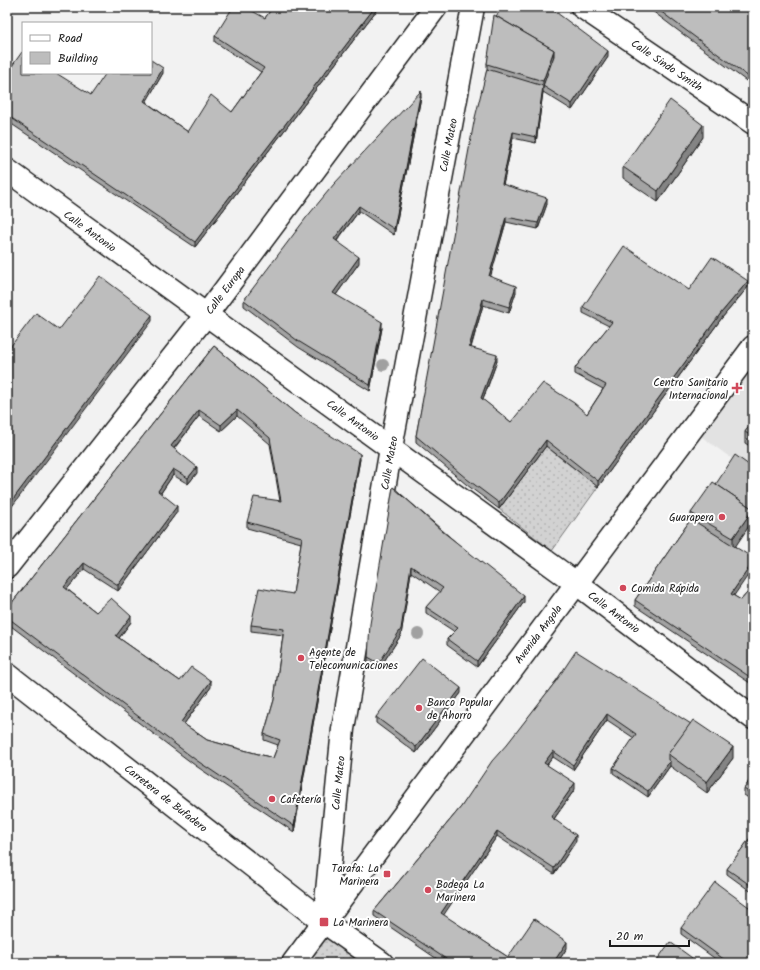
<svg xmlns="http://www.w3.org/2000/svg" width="760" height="970" viewBox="0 0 760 970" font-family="Kalam,sans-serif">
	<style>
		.built { fill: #e2e2e2 }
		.grass { fill: url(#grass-dots); stroke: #777 }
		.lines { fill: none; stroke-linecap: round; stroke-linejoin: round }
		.minor-casing { stroke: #1c1c1c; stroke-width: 25 }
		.tertiary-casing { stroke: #1c1c1c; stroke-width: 25 }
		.secondary-casing { stroke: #1c1c1c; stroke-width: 25 }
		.primary-casing { stroke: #1c1c1c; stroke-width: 25 }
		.minor { stroke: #fff; stroke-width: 22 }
		.tertiary { stroke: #fff; stroke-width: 22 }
		.secondary { stroke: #fff; stroke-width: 22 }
		.primary { stroke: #fff; stroke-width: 22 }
		.tree { fill: #a0a0a0 }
		.wall { fill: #a3a3a3; stroke: #1c1c1c; fill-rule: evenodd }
		.shaded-wall { fill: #848484; stroke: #1c1c1c }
		.building { fill: #bdbdbd; stroke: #1c1c1c; fill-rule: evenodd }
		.poi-dot { fill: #d1495b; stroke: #fff; stroke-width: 1.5 }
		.labels { text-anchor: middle; stroke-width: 4; stroke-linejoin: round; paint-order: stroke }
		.street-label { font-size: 11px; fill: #1c1c1c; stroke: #fff }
		.poi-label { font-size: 11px; fill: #1c1c1c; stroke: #fff; text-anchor: start }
	</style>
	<defs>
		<pattern id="grass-dots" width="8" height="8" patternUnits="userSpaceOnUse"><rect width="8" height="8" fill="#d2d2d2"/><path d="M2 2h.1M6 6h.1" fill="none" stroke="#b4b4b4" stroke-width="1.8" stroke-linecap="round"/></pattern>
	</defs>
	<rect width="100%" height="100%" fill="#f2f2f2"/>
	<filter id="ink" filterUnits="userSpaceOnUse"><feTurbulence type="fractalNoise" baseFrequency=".025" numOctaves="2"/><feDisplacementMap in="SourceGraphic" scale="8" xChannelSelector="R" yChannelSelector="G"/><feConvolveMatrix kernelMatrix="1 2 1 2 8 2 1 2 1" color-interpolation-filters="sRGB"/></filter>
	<g filter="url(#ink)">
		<polygon class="built" points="753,347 753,474 691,429"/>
		<g class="grass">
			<polygon points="544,445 598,487 552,551 499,509"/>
			<polygon points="324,922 382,963 292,963"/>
		</g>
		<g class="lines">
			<g class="minor-casing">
				<g id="minor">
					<polyline points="582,7 753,123"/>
					<polyline points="7,170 576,583 753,718"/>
					<polyline points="7,567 206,315 436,7"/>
					<polyline points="324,922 343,729 391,448 473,7"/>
				</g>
			</g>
			<g class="tertiary-casing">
				<polyline id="tertiary" points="324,922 382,963"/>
			</g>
			<g class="secondary-casing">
				<polyline id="secondary" points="7,674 324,922"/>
			</g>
			<g class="primary-casing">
				<polyline id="primary" points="293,963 753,347"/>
			</g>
			<use href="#minor" class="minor"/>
			<use href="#tertiary" class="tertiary"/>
			<use href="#secondary" class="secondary"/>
			<use href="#primary" class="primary"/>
		</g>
		<g class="tree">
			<circle cx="383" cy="365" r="6"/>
			<circle cx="418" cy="634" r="6"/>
		</g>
		<g class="wall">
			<polygon points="273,7 379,7 195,247 7,121 7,73 91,95 163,73 146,102 188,132 232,112 261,72 215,42 215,36 265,18"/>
			<polygon points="647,7 753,7 753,86 676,29"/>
			<polygon points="496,16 608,57 572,110 543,92 536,143 513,138 503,185 547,204 538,229 506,222 490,277 516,292 509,313 483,305 471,348 497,361 483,400 511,422 587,414 603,389 575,374 575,368 609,326 583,313 583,307 689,290 748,287 721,319 598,487 546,446 499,509 467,485 416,442 416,436 487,69 487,64"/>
			<polygon points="421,97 394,235 359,211 337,241 359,263 336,295 382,328 370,391 298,347 244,306 244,300"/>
			<polygon points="703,137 658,202 623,178 623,167"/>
			<path d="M214,346L295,413L360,459L294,832L196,766L7,623V609ZM199,416L221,431L237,416L270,444L280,501L247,522V528L301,543L293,594L251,625V631L283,635L274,700L264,734V740L278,745L273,758L207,740L184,724L211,687L180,681L119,638L131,622L96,612L67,589L84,569L118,591L177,512L161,493L173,475L188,484L197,473L174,449Z"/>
			<polygon points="753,420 753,448 745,443 745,432"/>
			<polygon points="753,468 753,520 735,546 734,596 741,600 753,586 753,685 635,606 635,600 691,519 691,513 716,484"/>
			<polygon points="393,487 524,602 477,667 447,645 447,639 455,632 426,613 426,607 440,592 411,572 401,635 379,669 368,663 368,657"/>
			<polygon points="556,681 733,758 707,793 670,766 648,797 613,773 613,768 634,738 607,720 573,770 553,757 547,765 575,789 554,819 576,841 554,874 497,836 443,915 508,957 567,948 557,963 443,963 374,916 374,911 461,807"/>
			<polygon points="461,693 416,753 376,723 376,717"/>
			<polygon points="753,775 753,801 744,795 744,789"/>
			<polygon points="753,834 753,893 727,874 727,869"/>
			<polygon points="753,910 753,960 751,963 721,963 681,934 681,928"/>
		</g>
		<g class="shaded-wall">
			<polygon points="375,7 379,7 195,247 195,242"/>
			<polygon points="554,50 554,62 543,86 543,81"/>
			<polygon points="608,51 608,57 572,110 572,104"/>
			<polygon points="163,68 163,73 144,106 144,101"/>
			<polygon points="543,86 543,92 536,143 536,137"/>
			<polygon points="421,91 421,97 394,235 394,229"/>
			<polygon points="703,125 703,137 658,202 658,191"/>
			<polygon points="513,132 513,138 502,190 502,184"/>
			<polygon points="547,198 547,204 538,229 538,223"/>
			<polygon points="359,206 359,211 334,244 334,239"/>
			<polygon points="506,217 506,222 489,282 489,276"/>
			<polygon points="359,257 359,263 333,299 333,293"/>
			<polygon points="748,281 748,287 721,319 598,487 598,481 721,313"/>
			<polygon points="516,286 516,292 509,313 509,307"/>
			<polygon points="483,299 483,305 469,353 469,347"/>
			<polygon points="152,315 152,321 7,513 7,507"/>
			<polygon points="382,322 382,328 370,391 370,385"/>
			<polygon points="497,355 497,361 481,404 481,398"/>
			<polygon points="199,410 199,416 171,452 171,446"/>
			<polygon points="237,410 237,416 221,431 221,425"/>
			<polygon points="546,440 546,446 499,509 499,503"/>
			<polygon points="360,454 360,459 294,832 294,826"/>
			<polygon points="197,467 197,473 188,484 188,478"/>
			<polygon points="173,469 173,475 158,497 158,491"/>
			<polygon points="177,506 177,512 118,591 118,585"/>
			<polygon points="753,509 753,520 733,550 733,538"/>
			<polygon points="753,562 753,568 731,600 731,594"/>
			<polygon points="84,563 84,569 64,593 64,587"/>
			<polygon points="411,566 411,572 401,635 379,669 379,663"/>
			<polygon points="524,596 524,602 477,667 477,661"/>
			<polygon points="131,616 131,622 116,642 116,636"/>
			<polygon points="211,681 211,687 181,728 181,722"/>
			<polygon points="461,688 461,693 416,753 416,747"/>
			<polygon points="607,714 607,720 573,770 573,765"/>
			<polygon points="733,747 733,758 707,793 707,782"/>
			<polygon points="553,751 553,757 544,768 544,763"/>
			<polygon points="670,761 670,766 648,797 648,791"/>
			<polygon points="575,783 575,789 551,823 551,817"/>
			<polygon points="497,831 497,836 441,919 441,913"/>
			<polygon points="576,835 576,841 554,874 554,868"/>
			<polygon points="567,942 567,948 557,963 553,963"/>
			<polygon points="753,954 753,960 751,963 746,963"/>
		</g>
		<g class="building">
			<polygon points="233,7 245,7 265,18 273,7 375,7 195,242 7,115 7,73 22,52 23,53 23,73 56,73 91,95 106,73 151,73 151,60 163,68 144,101 188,132 211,95 232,112 264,68 215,36"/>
			<polygon points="503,7 549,7 608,51 572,104 543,86 554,56 554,50 496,16"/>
			<polygon points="655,7 753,7 753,80 676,23"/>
			<polygon points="494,15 554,50 543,81 487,64"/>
			<polygon points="487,69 543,86 536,137 513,132 502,184 547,198 538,223 506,217 489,276 516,286 509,307 483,299 469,347 497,355 481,398 511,422 543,383 574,403 587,414 606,385 575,368 612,322 583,307 624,246 689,290 712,257 748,281 721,313 598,481 546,440 499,503 467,479 416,436 474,122"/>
			<polygon points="421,91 394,229 359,206 334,239 359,257 333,293 382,322 370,385 298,341 244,300 306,218 334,184"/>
			<polygon points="670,100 703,125 658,191 623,167"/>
			<polygon points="100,276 152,315 7,507 7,351 36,313 59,330"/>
			<path d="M214,346L295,413L360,454L294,826L196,760L7,617V609ZM199,410L221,425L237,410L270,438L281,501L254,497L247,522L302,537L293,594L259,588L251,625L284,629L274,700L264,734L280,740L273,758L207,740L181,722L211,681L191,667L180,681L116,636L131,616L111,598L96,612L64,587L84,563L118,585L177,506L158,491L173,469L188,478L197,467L171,446Z"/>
			<polygon points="753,420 753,437 745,432"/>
			<polygon points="735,455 753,468 753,509 716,484"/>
			<polygon points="713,482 753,509 733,538 691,513"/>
			<polygon points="393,487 442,531 524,596 477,661 447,639 458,628 426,607 443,588 411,566 401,629 379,663 368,657 370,624"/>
			<polygon points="691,519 753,558 753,562 731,594 741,600 753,586 753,679 635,600"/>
			<polygon points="576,651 691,724 668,754 668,760 670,761 648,791 613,768 636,734 607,714 573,765 553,751 544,763 575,783 551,817 576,835 554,868 497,831 441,913 508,957 534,919 567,942 553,963 452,963 374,911 461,807 492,761 508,743 556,681"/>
			<polygon points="422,658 461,688 416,747 376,717"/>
			<polygon points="693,720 733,747 707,782 668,754"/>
			<polygon points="753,775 753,795 744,789"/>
			<polygon points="753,834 753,887 727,869"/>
			<polygon points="715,882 753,910 753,954 746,963 729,963 681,928"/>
			<polygon points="670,942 699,963 655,963"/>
		</g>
	</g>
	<g class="poi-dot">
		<path d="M735 382h4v4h4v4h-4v4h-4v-4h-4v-4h4z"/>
		<circle cx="722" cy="517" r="4"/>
		<circle cx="623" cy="588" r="4"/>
		<circle cx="301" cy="658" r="4"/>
		<circle cx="419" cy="708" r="4"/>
		<circle cx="272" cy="799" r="4"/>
		<rect x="383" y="870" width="8" height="8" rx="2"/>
		<circle cx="428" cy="890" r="4"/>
		<rect x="319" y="917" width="10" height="10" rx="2"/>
	</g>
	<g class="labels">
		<g class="street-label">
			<text transform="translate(667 65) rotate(34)" y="4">Calle Sindo Smith</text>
			<text transform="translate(448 145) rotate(-79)" y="4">Calle Mateo</text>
			<text transform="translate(90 231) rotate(36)" y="4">Calle Antonio</text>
			<text transform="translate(225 290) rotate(-53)" y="4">Calle Europa</text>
			<text transform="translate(353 420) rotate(36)" y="4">Calle Antonio</text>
			<text transform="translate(389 463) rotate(-80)" y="4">Calle Mateo</text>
			<text transform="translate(614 612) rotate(37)" y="4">Calle Antonio</text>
			<text transform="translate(538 634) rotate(-53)" y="4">Avenida Angola</text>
			<text transform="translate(338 783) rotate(-84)" y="4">Calle Mateo</text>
			<text transform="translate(166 798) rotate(38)" y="4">Carretera de Bufadero</text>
		</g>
		<g class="poi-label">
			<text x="728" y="386" text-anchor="end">Centro Sanitario<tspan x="728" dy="13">Internacional</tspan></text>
			<text x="714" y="521" text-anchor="end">Guarapera</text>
			<text x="631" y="592">Comida Rápida</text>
			<text x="309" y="656">Agente de<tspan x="309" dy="13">Telecomunicaciones</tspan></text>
			<text x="427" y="706">Banco Popular<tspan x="427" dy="13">de Ahorro</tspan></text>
			<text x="280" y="803">Cafetería</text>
			<text x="379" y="872" text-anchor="end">Tarafa: La<tspan x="379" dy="13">Marinera</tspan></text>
			<text x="436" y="888">Bodega La<tspan x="436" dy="13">Marinera</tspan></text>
			<text x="333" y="926">La Marinera</text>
		</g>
	</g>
	<rect width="760" height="970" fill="none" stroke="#fff" stroke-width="24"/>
	<rect x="12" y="12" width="736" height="946" fill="none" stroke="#1c1c1c" stroke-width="1.5" filter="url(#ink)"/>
	<rect x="22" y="22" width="130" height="52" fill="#ffffff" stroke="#a4a4a4"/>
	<rect x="30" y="35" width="20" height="6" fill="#ffffff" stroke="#a4a4a4"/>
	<text x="58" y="42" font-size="12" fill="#1c1c1c">Road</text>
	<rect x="30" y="52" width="20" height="12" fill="#bdbdbd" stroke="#a4a4a4"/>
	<text x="58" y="62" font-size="12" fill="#1c1c1c">Building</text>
	<path d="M610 940v6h79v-6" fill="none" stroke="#1c1c1c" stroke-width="2"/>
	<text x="616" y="940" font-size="12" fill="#1c1c1c" stroke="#ffffff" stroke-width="3" paint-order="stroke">20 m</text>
</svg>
